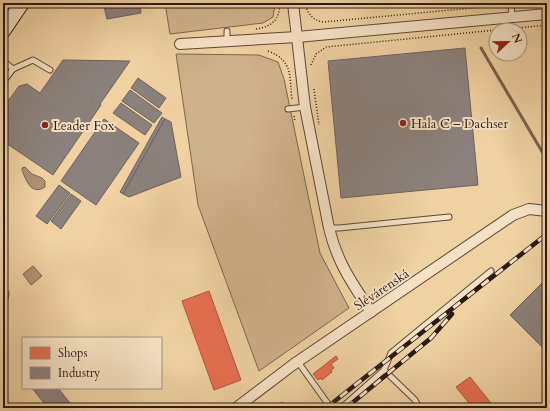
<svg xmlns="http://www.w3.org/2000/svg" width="550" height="411" viewBox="0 0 550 411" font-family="Cardo,serif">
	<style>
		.green { fill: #ceb28a; stroke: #7c664e }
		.water { fill: #ac9371; stroke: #78634b }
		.shops { fill: #e76f51; stroke: #af563e }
		.industry { fill: #8a817c; stroke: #6e625c }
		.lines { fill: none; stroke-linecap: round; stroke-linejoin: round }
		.stream { stroke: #78634b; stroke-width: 3 }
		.service-casing { stroke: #5c4837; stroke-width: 7 }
		.minor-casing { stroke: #5c4837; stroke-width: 12 }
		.secondary-casing { stroke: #2b1a13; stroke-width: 16 }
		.path { stroke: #2b1a13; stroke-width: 1.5; stroke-dasharray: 1 2; stroke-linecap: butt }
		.service { stroke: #f5e1c3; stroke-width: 5 }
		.minor { stroke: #f5e1c3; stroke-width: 10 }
		.secondary { stroke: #f5e1c3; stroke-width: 14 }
		.rail-casing { stroke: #2b1a13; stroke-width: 4.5 }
		.rail { stroke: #f5e1c3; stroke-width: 3; stroke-dasharray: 9; stroke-linecap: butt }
		.poi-dot { fill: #8f2418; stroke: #f5e1c3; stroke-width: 1.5 }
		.labels { text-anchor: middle; stroke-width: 4; stroke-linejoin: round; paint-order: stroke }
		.poi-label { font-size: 13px; fill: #2b1a13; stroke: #f5e1c3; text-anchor: start }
		.street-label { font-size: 13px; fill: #2b1a13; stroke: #f5e1c3 }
	</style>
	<rect width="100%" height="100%" fill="#efd1a2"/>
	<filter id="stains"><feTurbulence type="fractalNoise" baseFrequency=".005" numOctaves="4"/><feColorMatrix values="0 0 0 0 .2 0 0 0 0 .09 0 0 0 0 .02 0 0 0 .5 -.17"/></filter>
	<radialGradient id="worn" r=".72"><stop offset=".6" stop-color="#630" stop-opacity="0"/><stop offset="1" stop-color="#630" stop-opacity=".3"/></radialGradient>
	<g class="green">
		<polygon points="165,3 275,3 275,4 273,17 263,23 170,34"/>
		<polygon points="176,54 259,55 278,62 284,79 320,253 349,308 259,371 198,205"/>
	</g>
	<g class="water">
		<path d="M25,167L32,174L42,178L45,181V187C31,196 26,180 22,170V168Z"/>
		<polygon points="33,266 42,276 31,285 23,274"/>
	</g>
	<g class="shops">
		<polygon points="209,291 241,380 214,390 182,301"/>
		<polygon points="336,356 338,359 331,364 334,368 331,370 332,372 322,380 321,378 318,380 313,374"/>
		<polygon points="470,377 495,408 473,408 456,387"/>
	</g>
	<g class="industry">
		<polygon points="103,3 140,3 141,13 107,19"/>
		<polygon points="465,48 478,185 341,198 328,61"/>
		<polygon points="63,60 130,61 100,104 101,105 53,175 3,141 3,108 19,86 27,84 40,93"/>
		<polygon points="138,78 166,98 159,108 131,88"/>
		<polygon points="130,90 162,113 154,123 122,101"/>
		<polygon points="121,103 152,125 145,135 113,113"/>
		<polygon points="162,117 165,119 123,194 120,192"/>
		<polygon points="104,119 139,143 96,205 61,181"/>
		<polygon points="165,119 171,122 181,177 129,197 123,194"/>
		<polygon points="59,185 70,193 47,224 36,216"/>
		<polygon points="71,194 81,201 61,229 51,221"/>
		<polygon points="547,278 547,352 510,315"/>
		<polygon points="32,388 58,388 74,408 50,408 49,406 47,407"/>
	</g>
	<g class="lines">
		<g class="stream">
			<polyline points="456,3 458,6"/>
			<polyline points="481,48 547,160"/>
			<polyline points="545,179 547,178"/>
		</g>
		<g class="service-casing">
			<g id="service">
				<polyline points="511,3 512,17"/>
				<polyline points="227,31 227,41"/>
				<polyline points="3,61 13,69 3,82"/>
				<polyline points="13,69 33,60 50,70"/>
				<polyline points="288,109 305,107"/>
				<polyline points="329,228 339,228 449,217"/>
				<polyline points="3,289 6,293 3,307"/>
				<polyline points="298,362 331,408"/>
				<polyline points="384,370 391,353 491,271"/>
				<polyline points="279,408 282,406"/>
				<polyline points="341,408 384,370 415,400 419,408"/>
			</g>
		</g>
		<g class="minor-casing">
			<g id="minor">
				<path d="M293,3L305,107L329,228C337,262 352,283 371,312"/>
				<polyline points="180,44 297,37 547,14"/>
				<polyline points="236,408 294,364 513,215 529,209 547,211"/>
			</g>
		</g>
		<g class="secondary-casing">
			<polyline id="secondary" points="3,31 22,3"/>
		</g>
		<g class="path">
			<path d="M305,3C307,13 313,21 324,22L504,5"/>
			<polyline points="517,4 528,3"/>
			<path d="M256,29C273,26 279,20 280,3"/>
			<polyline points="498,30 547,25"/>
			<path d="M268,51C294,61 289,77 292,100"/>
			<polyline points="311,65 316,54 326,47 496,30"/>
			<polyline points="314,89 319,125"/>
			<polyline points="294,116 295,121"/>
		</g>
		<use href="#service" class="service"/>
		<use href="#minor" class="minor"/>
		<use href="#secondary" class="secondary"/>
		<g class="rail-casing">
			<g id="rail">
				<polyline points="326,408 547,234"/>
				<polyline points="346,408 431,338 452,314"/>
			</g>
		</g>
		<use href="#rail" class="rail"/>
	</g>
	<g class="poi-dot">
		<circle cx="403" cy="123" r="4"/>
		<circle cx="45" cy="125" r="4"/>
	</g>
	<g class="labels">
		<g class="poi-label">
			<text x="411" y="128">Hala C – Dachser</text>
			<text x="53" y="130">Leader Fox</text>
		</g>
		<g class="street-label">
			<text transform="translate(381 289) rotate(-34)" y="5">Slévárenská</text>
		</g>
	</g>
	<rect width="550" height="411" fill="none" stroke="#efd1a2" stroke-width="16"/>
	<rect x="4" y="4" width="542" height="403" fill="none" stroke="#2b1a13" stroke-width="2"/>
	<rect x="8" y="8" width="534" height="395" fill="none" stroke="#2b1a13"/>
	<rect x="22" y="337" width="140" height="52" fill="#f5e1c3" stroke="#a4917d"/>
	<rect x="30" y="347" width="20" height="12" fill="#e76f51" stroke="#a4917d"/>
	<text x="58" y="357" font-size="12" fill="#2b1a13">Shops</text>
	<rect x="30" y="367" width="20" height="12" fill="#8a817c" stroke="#a4917d"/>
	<text x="58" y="377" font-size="12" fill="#2b1a13">Industry</text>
	<g transform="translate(508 42) rotate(68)"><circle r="19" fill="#f5e1c3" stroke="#a4917d"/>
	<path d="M0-3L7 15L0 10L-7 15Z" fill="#8f2418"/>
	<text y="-6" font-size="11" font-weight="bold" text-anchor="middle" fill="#2b1a13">N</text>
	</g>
	<rect width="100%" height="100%" filter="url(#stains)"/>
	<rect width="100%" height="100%" fill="url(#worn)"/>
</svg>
